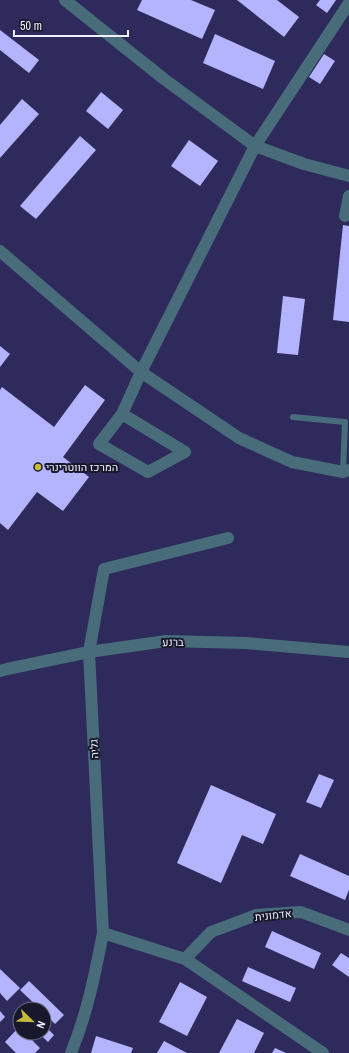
<svg xmlns="http://www.w3.org/2000/svg" width="349" height="1053" viewBox="0 0 349 1053" font-family="'Archivo Narrow',Heebo,sans-serif">
	<style>
		.building { fill: #b3b4fd }
		.lines { fill: none; stroke-linecap: round; stroke-linejoin: round }
		.lane { stroke: #486c7a; stroke-width: 6 }
		.street { stroke: #486c7a; stroke-width: 12 }
		.poi-dot { fill: #c8bb3b; stroke: #18182d; stroke-width: 1.5 }
		.labels { text-anchor: middle; stroke-width: 4; stroke-linejoin: round; paint-order: stroke }
		.poi-label { font-size: 11px; fill: #f0f1fe; stroke: #18182d; text-anchor: start }
		.street-label { font-size: 11px; fill: #f0f1fe; stroke: #18182d }
	</style>
	<rect width="100%" height="100%" fill="#2e2b5c"/>
	<g class="building">
		<polygon points="142,0 191,0 215,10 202,39 137,10"/>
		<polygon points="237,0 277,0 299,17 284,37"/>
		<polygon points="320,0 336,0 327,13 316,5"/>
		<polygon points="0,30 39,60 29,73 0,50"/>
		<polygon points="215,34 275,61 263,89 203,63"/>
		<polygon points="324,54 335,61 320,84 309,77"/>
		<polygon points="101,92 123,110 108,129 86,111"/>
		<polygon points="22,99 39,114 0,158 0,125"/>
		<polygon points="80,136 96,150 36,219 20,206"/>
		<polygon points="189,140 218,161 200,186 171,166"/>
		<polygon points="343,225 349,226 349,322 333,320"/>
		<polygon points="283,296 305,299 298,355 277,353"/>
		<polygon points="0,346 10,354 0,367"/>
		<polygon points="85,385 105,400 63,457 89,477 63,511 37,492 8,530 0,523 0,390 2,387 54,427"/>
		<polygon points="319,774 334,780 321,808 306,802"/>
		<polygon points="211,785 276,814 263,844 242,835 221,883 177,863"/>
		<polygon points="300,854 349,876 349,890 345,900 290,876"/>
		<polygon points="272,931 321,953 314,969 265,947"/>
		<polygon points="341,953 349,958 349,977 332,965"/>
		<polygon points="248,967 296,988 290,1002 242,981"/>
		<polygon points="0,969 20,988 7,1001 0,993"/>
		<polygon points="29,981 64,1015 55,1024 44,1013 44,1009 40,1009 20,990"/>
		<polygon points="180,982 207,997 187,1036 159,1022"/>
		<polygon points="0,1011 5,1017 0,1022"/>
		<polygon points="237,1019 264,1033 254,1053 219,1053"/>
		<polygon points="44,1025 54,1035 48,1042 39,1033 44,1033"/>
		<polygon points="19,1027 20,1033 25,1033 40,1048 35,1053 16,1053 5,1042"/>
		<polygon points="96,1036 133,1048 131,1053 91,1053"/>
		<polygon points="164,1041 187,1053 157,1053"/>
		<polygon points="275,1048 286,1053 272,1053"/>
	</g>
	<g class="lines">
		<polyline class="lane" points="293,417 345,422 343,472"/>
		<g class="street">
			<polyline points="65,0 164,79 255,146 304,164 349,176"/>
			<polyline points="345,216 349,196"/>
			<polyline points="0,251 141,372 239,438 292,462 343,472 349,470"/>
			<polyline points="122,414 185,452 148,472 99,444 122,414 141,372 255,146 349,3"/>
			<polyline points="0,671 7,669 89,652 166,641 246,643 349,652"/>
			<polyline points="103,933 185,959 323,1053"/>
			<polyline points="185,959 211,932 256,915 301,912 349,930"/>
			<path d="M71,1053C87,1014 95,974 103,933L89,652L104,569L228,538"/>
		</g>
	</g>
	<circle class="poi-dot" cx="38" cy="467" r="4"/>
	<g class="labels">
		<g class="poi-label">
			<text x="46" y="471">המרכז הווטרינרי</text>
		</g>
		<g class="street-label">
			<text transform="translate(173 642) rotate(-1)" y="4">ברנע</text>
			<text transform="translate(94 749) rotate(-93)" y="4">גליה</text>
			<text transform="translate(273 915) rotate(-6)" y="4">אדמונית</text>
		</g>
	</g>
	<g transform="translate(32 1021) rotate(113)"><circle r="19" fill="#18182d" stroke="#6e6f81"/>
	<path d="M0-3L7 15L0 10L-7 15Z" fill="#c8bb3b"/>
	<text y="-6" font-size="11" font-weight="bold" text-anchor="middle" fill="#f0f1fe">N</text>
	</g>
	<path d="M14 30v6h114v-6" fill="none" stroke="#f0f1fe" stroke-width="2"/>
	<text x="20" y="30" font-size="12" fill="#f0f1fe" stroke="#18182d" stroke-width="3" paint-order="stroke">50 m</text>
</svg>
